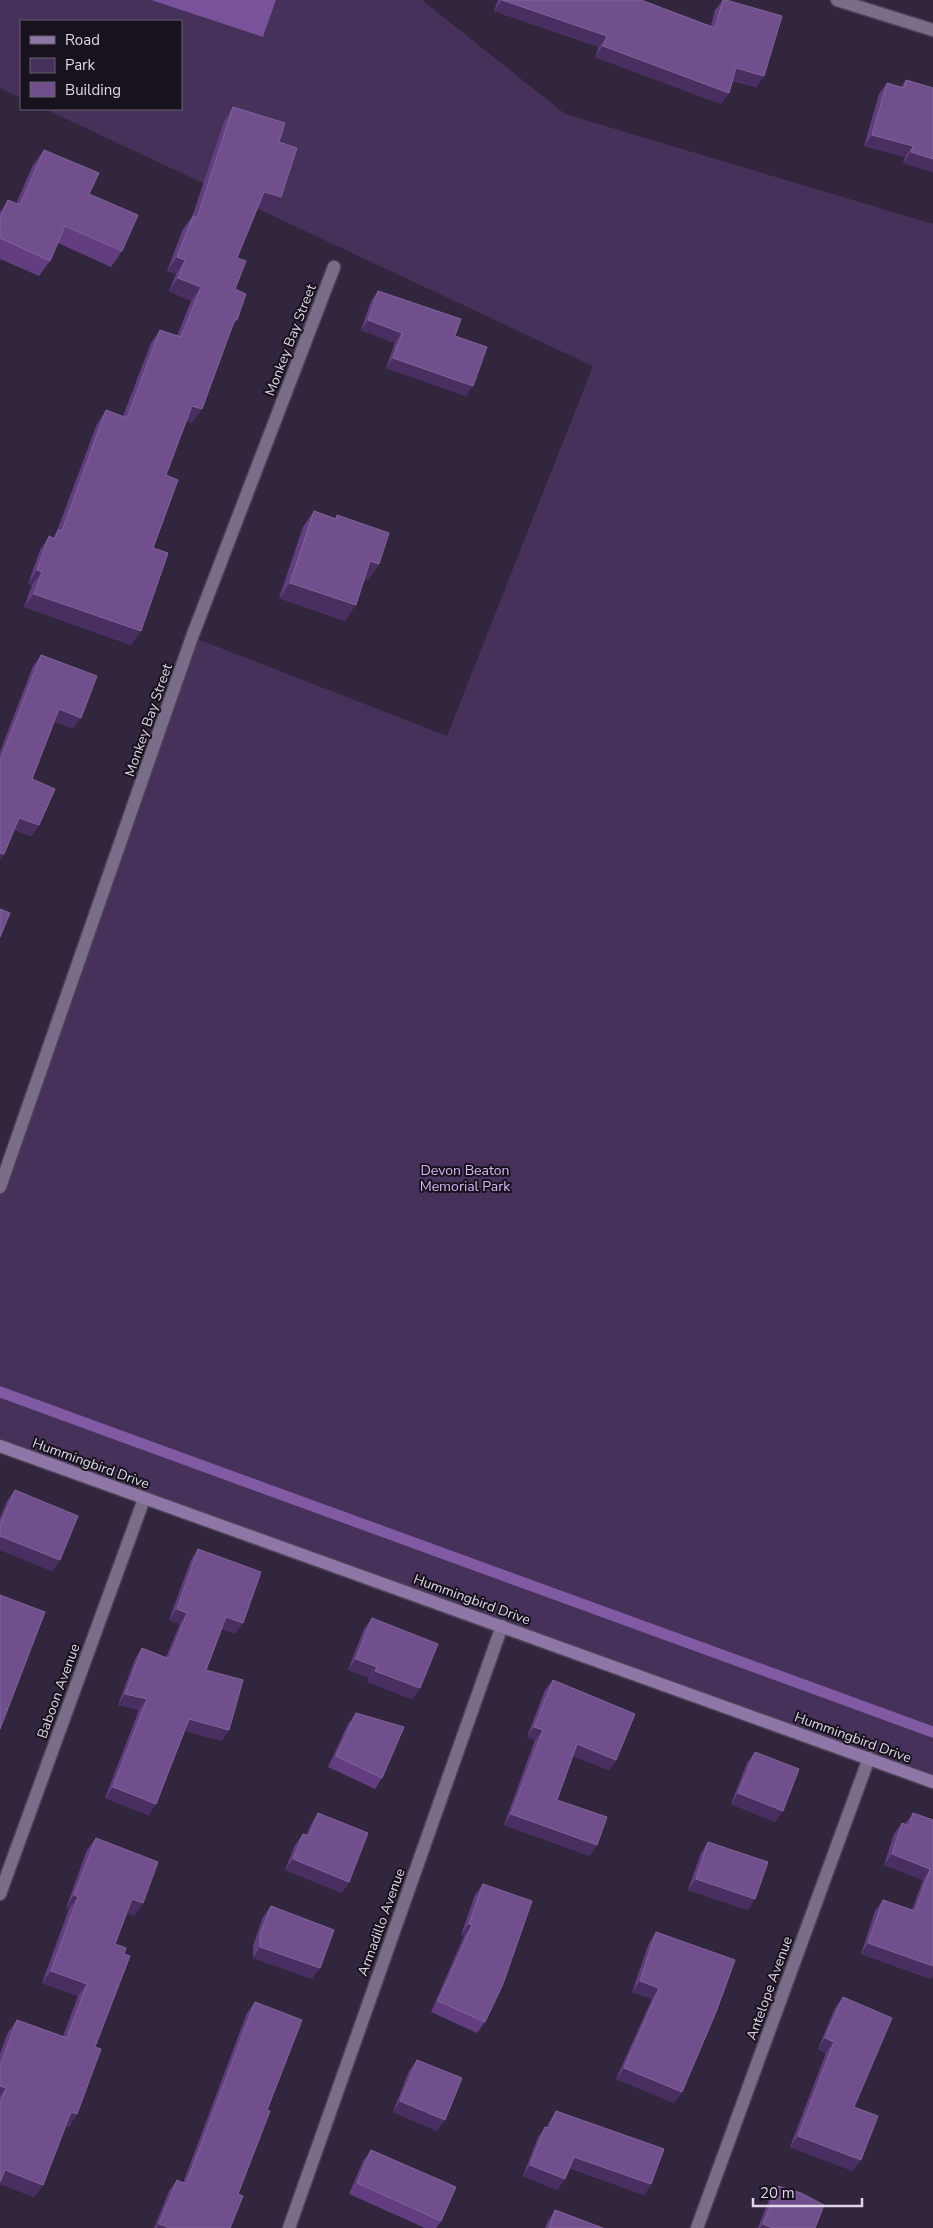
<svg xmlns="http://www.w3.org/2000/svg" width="933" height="2228" viewBox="0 0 933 2228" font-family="'Nunito Sans',sans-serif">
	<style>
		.green { fill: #46315a }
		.forest { fill: #78529b }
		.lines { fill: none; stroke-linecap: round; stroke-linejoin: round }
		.stream { stroke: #815aa4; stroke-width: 11 }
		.street-casing { stroke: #4d4257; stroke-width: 15 }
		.secondary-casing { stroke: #4d4257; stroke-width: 15 }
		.street { stroke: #7a6d89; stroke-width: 12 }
		.secondary { stroke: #8e77a6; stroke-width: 12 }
		.wall { fill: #623e81 }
		.shaded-wall { fill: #492e61 }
		.building { fill: #704f8c; stroke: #81649a }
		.labels { text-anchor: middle; stroke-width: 4; stroke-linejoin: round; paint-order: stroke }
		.street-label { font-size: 14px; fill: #dfd7e7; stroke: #17121d }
		.park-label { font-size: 14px; fill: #d5b7f4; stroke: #17121d }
	</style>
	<rect width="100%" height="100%" fill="#32263e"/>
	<polygon class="green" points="0,0 151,0 263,37 276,0 422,0 565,114 933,224 933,1782 0,1446 0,1187 192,637 447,736 593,366 45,109 181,109 181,21 21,21 21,98 0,88"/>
	<polygon class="forest" points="151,0 276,0 263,37"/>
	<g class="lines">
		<polyline class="stream" points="0,1392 933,1732"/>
		<g class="street-casing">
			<g id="street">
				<polyline points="837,0 933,30"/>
				<polyline points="0,1187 192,637 334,267"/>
				<polyline points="0,1894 144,1499"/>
				<polyline points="289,2228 502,1626"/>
				<polyline points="697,2228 869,1758"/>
			</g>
		</g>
		<g class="secondary-casing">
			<polyline id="secondary" points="0,1446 933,1782"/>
		</g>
		<use href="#street" class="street"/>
		<use href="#secondary" class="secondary"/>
	</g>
	<g class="wall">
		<polygon points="498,0 641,0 711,26 715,10 723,0 764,76 756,87 733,81 729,93 721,104 595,57 599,47 494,11"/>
		<polygon points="906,80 933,172 903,163 905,157 864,146 879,94 887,83 901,87"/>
		<polygon points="233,107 279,142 271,211 258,206 237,258 235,289 237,320 232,326 192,423 186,420 166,475 153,548 131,645 24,607 32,585 28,584 40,550 49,536 53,538 57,531 97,424 106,410 123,416 151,343 160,330 177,336 191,301 169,291 176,274 167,271 183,229 192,217 224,121"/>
		<polygon points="44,150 89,194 122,251 111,267 58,243 50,261 39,276 0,259 0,212 8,200 16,204 33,165"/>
		<polygon points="378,291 455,336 466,396 386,368 395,343 361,330 371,301"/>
		<polygon points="314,511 335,518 337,515 379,564 368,580 365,579 345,621 279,598 303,527"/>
		<polygon points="41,655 73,729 54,721 32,779 39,825 31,836 14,830 4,854 0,860 0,752 33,666"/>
		<polygon points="15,1490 60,1560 52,1571 0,1550 0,1518 7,1501"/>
		<polygon points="198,1549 235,1634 222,1629 206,1670 222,1741 185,1731 156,1804 148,1815 105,1798 139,1710 118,1705 135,1659 142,1648 166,1657 180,1624 169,1620 191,1560"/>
		<polygon points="372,1618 420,1688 412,1699 367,1682 369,1678 348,1670 364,1629"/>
		<polygon points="553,1680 616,1760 609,1770 573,1756 557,1800 590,1856 504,1825 535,1740 527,1737 545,1690"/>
		<polygon points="356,1713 382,1778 375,1789 328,1767 348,1724"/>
		<polygon points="755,1752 775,1822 731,1804 747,1763"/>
		<polygon points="318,1813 349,1882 342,1893 285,1870 295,1845 303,1834 306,1835 311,1824"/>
		<polygon points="913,1813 933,1820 931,1979 861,1954 875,1911 883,1900 912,1910 923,1880 884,1865 894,1834 902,1823 905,1824"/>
		<polygon points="96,1838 143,1903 134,1916 127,1913 115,1944 95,2047 77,2114 69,2127 66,2126 43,2185 34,2197 0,2184 0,2054 8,2032 17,2020 63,2036 78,1996 42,1983 69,1909 66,1908 87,1850"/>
		<polygon points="708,1842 748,1910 688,1890 701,1853"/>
		<polygon points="483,1884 485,2022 477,2033 431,2012 464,1936 461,1935 475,1895"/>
		<polygon points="271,1906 312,1979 253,1958 253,1946 263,1917"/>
		<polygon points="656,1932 682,2092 674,2103 616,2079 652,1999 632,1992 649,1943"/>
		<polygon points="843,1997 854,2107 853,2171 790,2147 826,2053 818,2049 835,2008"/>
		<polygon points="255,2002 267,2110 238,2194 230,2228 154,2228 169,2191 177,2180 183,2183 247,2013"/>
		<polygon points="417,2060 437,2131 393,2112 409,2071"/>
		<polygon points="556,2111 651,2184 644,2195 569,2168 565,2179 557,2190 523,2176 538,2137 545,2127 547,2127 549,2122"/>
		<polygon points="371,2150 441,2221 436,2228 425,2228 349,2194 363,2161"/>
		<polygon points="778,2186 815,2228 758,2228 770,2197"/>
		<polygon points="555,2210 603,2228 545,2228 548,2221"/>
	</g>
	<g class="shaded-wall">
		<polygon points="502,0 607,36 599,47 494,11"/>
		<polygon points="603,46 729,93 721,104 595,57"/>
		<polygon points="736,68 764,76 756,87 729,79"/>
		<polygon points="872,135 913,146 905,157 864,146"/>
		<polygon points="911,152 933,159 933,172 903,163"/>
		<polygon points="264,192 281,197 271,211 254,205"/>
		<polygon points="177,257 185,260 176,274 167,271"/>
		<polygon points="178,278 201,287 191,301 169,291"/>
		<polygon points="368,320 402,333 395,343 361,330"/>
		<polygon points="393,358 473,386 466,396 386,368"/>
		<polygon points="192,406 202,409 192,423 183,419"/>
		<polygon points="370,561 379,564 368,580 360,577"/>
		<polygon points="37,570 42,572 32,585 28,584"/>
		<polygon points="290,583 356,605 345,621 279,598"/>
		<polygon points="34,594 141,631 131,645 24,607"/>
		<polygon points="59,709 81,718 73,729 51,720"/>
		<polygon points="19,818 39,825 31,836 12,829"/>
		<polygon points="0,853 4,854 0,860"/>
		<polygon points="0,1536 60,1560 52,1571 0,1550"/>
		<polygon points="177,1609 187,1613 180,1624 169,1620"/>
		<polygon points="226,1617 243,1623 235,1634 219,1628"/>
		<polygon points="356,1659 377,1667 369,1678 348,1670"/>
		<polygon points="375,1671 420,1688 412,1699 367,1682"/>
		<polygon points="125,1694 147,1699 139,1710 118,1705"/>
		<polygon points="189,1719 229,1730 222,1741 181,1730"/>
		<polygon points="534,1727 543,1730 535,1740 527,1737"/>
		<polygon points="577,1744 616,1760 609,1770 570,1755"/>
		<polygon points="113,1787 156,1804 148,1815 105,1798"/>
		<polygon points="738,1793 783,1811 775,1822 731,1804"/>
		<polygon points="511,1814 597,1845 590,1856 504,1825"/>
		<polygon points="892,1854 930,1869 923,1880 884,1865"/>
		<polygon points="293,1859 349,1882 342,1893 285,1870"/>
		<polygon points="696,1879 755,1899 748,1910 688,1890"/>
		<polygon points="74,1895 78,1897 69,1909 66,1908"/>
		<polygon points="132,1899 143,1903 134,1916 124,1912"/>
		<polygon points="469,1924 472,1925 464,1936 461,1935"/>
		<polygon points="868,1943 933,1966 933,1976 931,1979 861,1954"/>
		<polygon points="260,1947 320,1968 312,1979 253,1958"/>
		<polygon points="51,1971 87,1984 78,1996 42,1983"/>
		<polygon points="640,1981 659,1988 652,1999 632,1992"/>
		<polygon points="825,2038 834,2042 826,2053 818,2049"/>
		<polygon points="624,2068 682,2092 674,2103 616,2079"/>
		<polygon points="0,2086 6,2088 0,2096"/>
		<polygon points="400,2101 445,2120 437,2131 393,2112"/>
		<polygon points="71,2112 77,2114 69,2127 62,2124"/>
		<polygon points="798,2136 861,2160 853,2171 790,2147"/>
		<polygon points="574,2157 651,2184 644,2195 567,2167"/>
		<polygon points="530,2165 565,2179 557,2190 523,2176"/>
		<polygon points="5,2170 43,2185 34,2197 0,2184 0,2177"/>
		<polygon points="159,2224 170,2228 156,2228"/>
		<polygon points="763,2224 773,2228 760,2228"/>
	</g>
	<g class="building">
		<polygon points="502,0 641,0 715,28 723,0 726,0 782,16 764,76 736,68 729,93 603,46 607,36"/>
		<polygon points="906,80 933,88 933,159 911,152 913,146 872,135 887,83 904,88"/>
		<polygon points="233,107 285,123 279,142 297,148 281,197 264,192 237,258 246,261 235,289 246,294 237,320 235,319 202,409 192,406 166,475 178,480 153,548 168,553 141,631 34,594 42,572 37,570 49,536 55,539 58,530 62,531 106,410 127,418 160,330 181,337 201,287 178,278 185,260 177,257 193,216 197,218"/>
		<polygon points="44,150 99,173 89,194 138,215 122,251 65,226 50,261 0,238 0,218 8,200 20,205"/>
		<polygon points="378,291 461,319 455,336 487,347 473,386 393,358 402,333 368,320"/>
		<polygon points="314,511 336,519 337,515 389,533 379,564 370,561 356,605 290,583"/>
		<polygon points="41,655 97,676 81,718 59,709 32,779 55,789 39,825 19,818 4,854 0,853 0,761"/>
		<polygon points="0,909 10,913 0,937"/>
		<polygon points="15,1490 78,1516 60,1560 0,1536 0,1525"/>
		<polygon points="198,1549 261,1572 243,1623 226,1617 206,1670 243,1680 229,1730 189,1719 156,1804 113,1787 147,1699 125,1694 142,1648 169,1659 187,1613 177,1609"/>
		<polygon points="0,1595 45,1612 0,1729"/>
		<polygon points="372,1618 438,1644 420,1688 375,1671 377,1667 356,1659"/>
		<polygon points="553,1680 635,1714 616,1760 577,1744 557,1800 607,1817 597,1845 511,1814 543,1730 534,1727"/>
		<polygon points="356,1713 404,1727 382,1778 336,1756"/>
		<polygon points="755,1752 799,1769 783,1811 738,1793"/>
		<polygon points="318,1813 368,1833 349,1882 293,1859 303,1834 309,1836"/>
		<polygon points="913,1813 933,1820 933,1966 868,1943 883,1900 915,1911 930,1869 892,1854 902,1823 909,1826"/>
		<polygon points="96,1838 158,1862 143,1903 132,1899 115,1944 126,1948 124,1954 130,1956 95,2047 101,2049 77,2114 71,2112 43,2185 5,2170 0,2182 0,2103 6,2088 0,2086 0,2066 17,2020 67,2038 87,1984 51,1971 78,1897 74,1895"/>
		<polygon points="708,1842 768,1862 755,1899 696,1879"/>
		<polygon points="483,1884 532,1901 503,1984 485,2022 438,2001 472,1925 469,1924"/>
		<polygon points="271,1906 334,1930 320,1968 260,1947 260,1935"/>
		<polygon points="656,1932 735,1960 716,2012 682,2092 624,2068 659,1988 640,1981"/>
		<polygon points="843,1997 892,2018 854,2107 878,2116 861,2160 798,2136 834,2042 825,2038"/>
		<polygon points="255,2002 302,2020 267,2110 270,2111 238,2194 243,2196 230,2228 170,2228 159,2224 177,2180 186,2184"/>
		<polygon points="417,2060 462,2078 445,2120 400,2101"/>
		<polygon points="556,2111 664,2149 651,2184 574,2157 565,2179 530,2165 545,2127 549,2128"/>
		<polygon points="371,2150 456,2187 441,2221 357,2183"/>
		<polygon points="778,2186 801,2193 824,2205 815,2228 773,2228 763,2224"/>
		<polygon points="555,2210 603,2228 549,2228"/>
	</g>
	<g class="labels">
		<g class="street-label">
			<text transform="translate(290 340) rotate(-69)" y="5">Monkey Bay Street</text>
			<text transform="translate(148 720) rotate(-71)" y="5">Monkey Bay Street</text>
			<text transform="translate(91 1463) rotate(20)" y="5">Hummingbird Drive</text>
			<text transform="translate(472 1599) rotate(20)" y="5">Hummingbird Drive</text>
			<text transform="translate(58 1691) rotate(-70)" y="5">Baboon Avenue</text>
			<text transform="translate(853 1737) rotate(20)" y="5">Hummingbird Drive</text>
			<text transform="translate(381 1922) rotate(-70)" y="5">Armadillo Avenue</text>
			<text transform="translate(769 1988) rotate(-70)" y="5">Antelope Avenue</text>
		</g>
		<g class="park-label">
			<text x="465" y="1175">Devon Beaton<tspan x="465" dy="16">Memorial Park</tspan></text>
		</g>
	</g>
	<rect x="20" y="20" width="162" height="90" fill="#17121d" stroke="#67616e"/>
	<rect x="30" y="36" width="25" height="8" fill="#8e77a6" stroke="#67616e"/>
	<text x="65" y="45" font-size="15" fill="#dfd7e7">Road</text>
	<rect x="30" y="58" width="25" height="15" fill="#46315a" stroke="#67616e"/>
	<text x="65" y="70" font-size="15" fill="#dfd7e7">Park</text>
	<rect x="30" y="82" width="25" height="15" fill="#704f8c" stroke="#67616e"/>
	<text x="65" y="95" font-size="15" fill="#dfd7e7">Building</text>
	<path d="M753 2198v8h109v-8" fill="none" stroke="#dfd7e7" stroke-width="2.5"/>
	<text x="760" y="2198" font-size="15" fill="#dfd7e7" stroke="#17121d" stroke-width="4" paint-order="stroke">20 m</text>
</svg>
